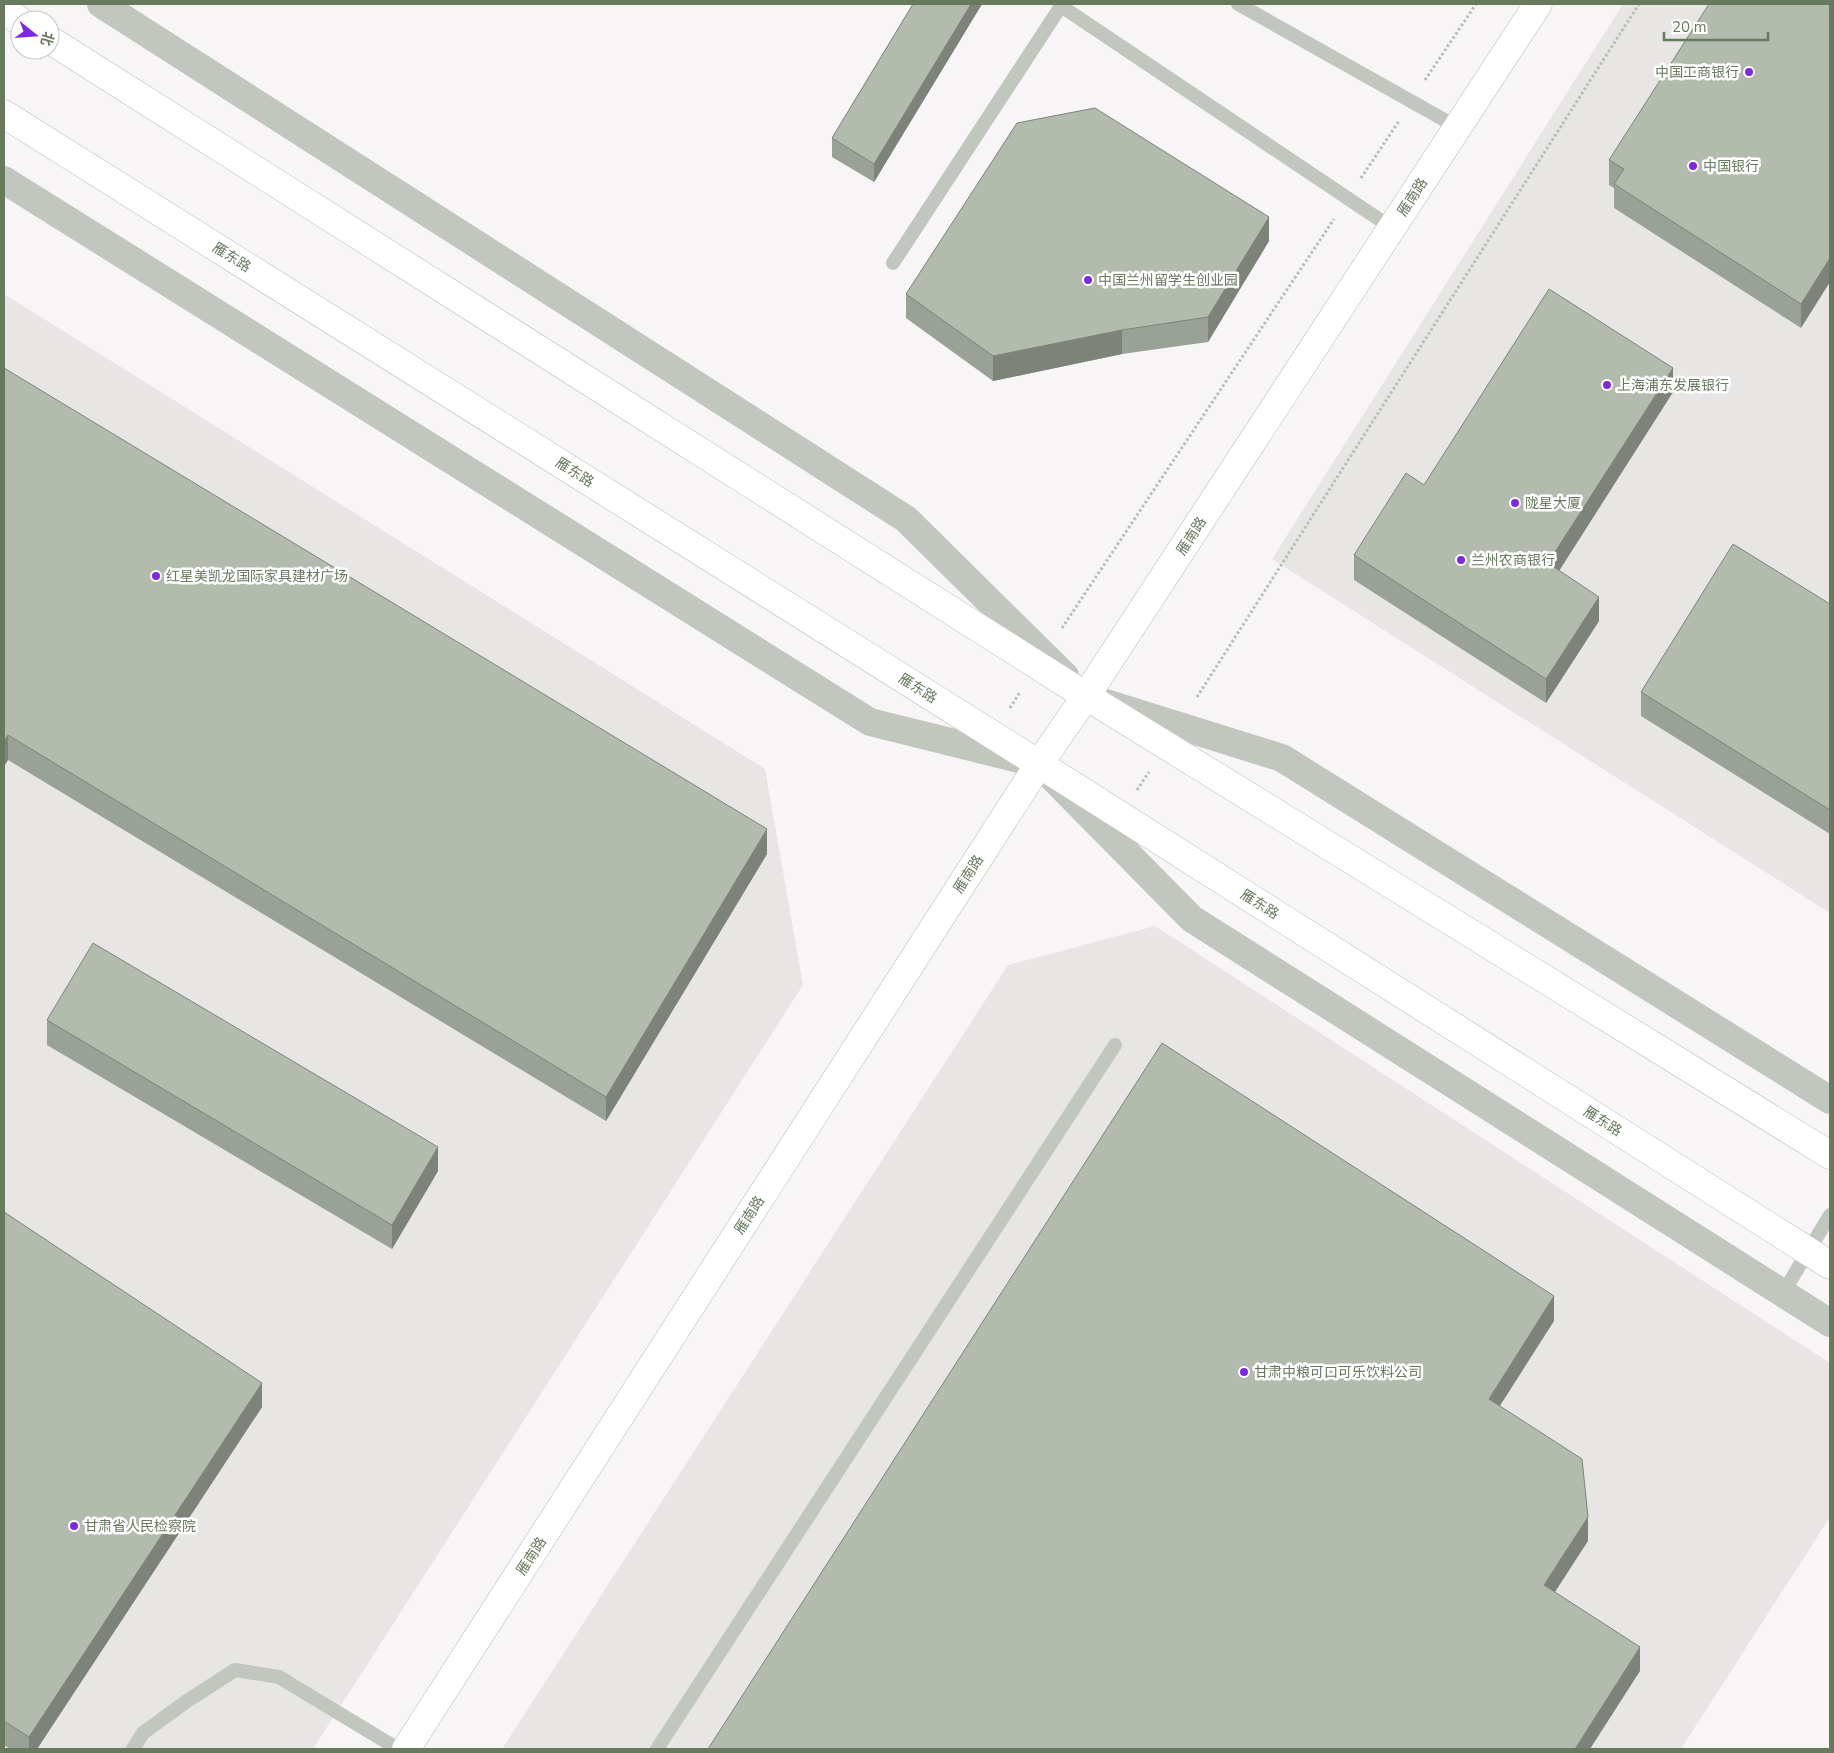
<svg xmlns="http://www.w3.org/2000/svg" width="1834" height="1753" viewBox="0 0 1834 1753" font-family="'Nunito Sans','Noto Sans SC',sans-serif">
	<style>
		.built { fill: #e7e6e5 }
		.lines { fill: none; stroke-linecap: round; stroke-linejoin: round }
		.secondary-casing { stroke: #b4bcb1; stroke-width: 29 }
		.path { stroke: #b9bdb7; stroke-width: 3; stroke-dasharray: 2.5 2.5; stroke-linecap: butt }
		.lane { stroke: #c1c7be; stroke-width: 14 }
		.street { stroke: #c1c7be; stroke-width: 28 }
		.secondary { stroke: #fff; stroke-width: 28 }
		.wall { fill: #9aa196 }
		.shaded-wall { fill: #7d837a }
		.building { fill: #b3bbae; stroke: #7d837a }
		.poi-dot { fill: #7d28e5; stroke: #fff; stroke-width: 2 }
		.labels { text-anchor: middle; stroke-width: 5; stroke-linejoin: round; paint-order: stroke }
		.poi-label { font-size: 14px; fill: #677a5e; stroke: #fff; text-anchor: start }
		.street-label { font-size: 14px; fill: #677a5e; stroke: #fff }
	</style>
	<rect width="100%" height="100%" fill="#f8f5f7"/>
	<g class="built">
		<polygon points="1623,4 1830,4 1830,913 1272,559"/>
		<polygon points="4,294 765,769 803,985 313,1749 4,1749"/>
		<polygon points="1155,926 1830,1363 1830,1517 1681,1749 502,1749 1008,965"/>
	</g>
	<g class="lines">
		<g class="secondary-casing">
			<g id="secondary">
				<polyline points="4,10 20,21"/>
				<polyline points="50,40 1086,696 1830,1155"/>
				<polyline points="4,114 1039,764 1830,1265"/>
				<polyline points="406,1749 1039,764 1086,696 1538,4"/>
			</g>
		</g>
		<g class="path">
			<polyline points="1425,80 1476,4"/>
			<polyline points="1361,178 1399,121"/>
			<polyline points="1062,628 1334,219"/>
			<polyline points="1197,697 1639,4"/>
			<polyline points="1010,708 1020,692"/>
			<polyline points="1137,790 1149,772"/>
		</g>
		<g class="lane">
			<polyline points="1238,4 1457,127"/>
			<polyline points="893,263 1061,6 1392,228"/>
			<polyline points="1783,1293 1830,1215"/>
			<polyline points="133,1749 143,1733 187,1701 235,1670 279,1677 398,1749"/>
			<polyline points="657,1749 1115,1045"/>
		</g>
		<g class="street">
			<polyline points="101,4 906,519 1065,676"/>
			<polyline points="4,180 870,722 1039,764 1192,919 1830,1323"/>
			<polyline points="1106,703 1282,758 1830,1100"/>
		</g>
		<use href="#secondary" class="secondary"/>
	</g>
	<g class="wall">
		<polygon points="913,4 982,4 874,182 832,157 832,138"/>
		<polygon points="1830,4 1801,328 1614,208 1614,188 1609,185 1609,160"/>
		<polygon points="1269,241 1208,342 1122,354 993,381 906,318 906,294"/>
		<polygon points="4,368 767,854 606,1121 8,760 4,766"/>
		<polygon points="1673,392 1559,571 1599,621 1546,703 1354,580 1354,555"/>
		<polygon points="1830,604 1830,834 1641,716 1641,692"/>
		<polygon points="47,1020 438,1171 392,1249 47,1045"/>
		<polygon points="4,1212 262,1407 37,1749 10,1749 4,1745"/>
	</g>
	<g class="shaded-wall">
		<polygon points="971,4 982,4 874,182 874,164"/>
		<polygon points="1269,217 1269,241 1208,342 1208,317"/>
		<polygon points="1830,258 1830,282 1801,328 1801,304"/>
		<polygon points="1122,330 1122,354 993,381 993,356"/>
		<polygon points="1673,368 1673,392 1548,588 1548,563"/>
		<polygon points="1599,597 1599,621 1546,703 1546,679"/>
		<polygon points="8,735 8,760 4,766 4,742"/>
		<polygon points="767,829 767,854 606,1121 606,1097"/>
		<polygon points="438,1147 438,1171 392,1249 392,1225"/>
		<polygon points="1554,1296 1554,1321 1489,1423 1489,1399"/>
		<polygon points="262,1383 262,1407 37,1749 29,1749 29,1737"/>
		<polygon points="1588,1517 1588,1541 1544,1609 1544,1585"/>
		<polygon points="1640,1647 1640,1671 1590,1749 1575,1749"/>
	</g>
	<g class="building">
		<polygon points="913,4 971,4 874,164 832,138"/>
		<polygon points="1709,4 1830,4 1830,258 1801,304 1614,184 1624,169 1609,160"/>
		<polygon points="1095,108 1269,217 1208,317 1122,330 993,356 906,294 1017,123"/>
		<polygon points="1549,289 1673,368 1548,563 1599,597 1546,679 1354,555 1406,473 1424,485"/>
		<polygon points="4,368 767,829 606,1097 8,735 4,742"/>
		<polygon points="1733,544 1830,604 1830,810 1641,692"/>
		<polygon points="93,943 438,1147 392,1225 47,1020"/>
		<polygon points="1162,1043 1554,1296 1489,1399 1582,1459 1588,1517 1544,1585 1640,1647 1575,1749 708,1749"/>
		<polygon points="4,1212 262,1383 29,1737 4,1721"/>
	</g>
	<g class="poi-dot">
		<circle cx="1749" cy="72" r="5"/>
		<circle cx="1693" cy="166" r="5"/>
		<circle cx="1088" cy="280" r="5"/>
		<circle cx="1607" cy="385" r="5"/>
		<circle cx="1515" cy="503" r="5"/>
		<circle cx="1461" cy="560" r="5"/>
		<circle cx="156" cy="576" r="5"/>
		<circle cx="1244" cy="1372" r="5"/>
		<circle cx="74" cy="1526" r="5"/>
	</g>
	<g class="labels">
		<g class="poi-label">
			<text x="1739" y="77" text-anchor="end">中国工商银行</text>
			<text x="1703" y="171">中国银行</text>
			<text x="1098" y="285">中国兰州留学生创业园</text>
			<text x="1617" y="390">上海浦东发展银行</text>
			<text x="1525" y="508">陇星大厦</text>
			<text x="1471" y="565">兰州农商银行</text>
			<text x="166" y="581">红星美凯龙国际家具建材广场</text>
			<text x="1254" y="1377">甘肃中粮可口可乐饮料公司</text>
			<text x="84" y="1531">甘肃省人民检察院</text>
		</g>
		<g class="street-label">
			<text transform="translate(1412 197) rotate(-57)" y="5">雁南路</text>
			<text transform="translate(232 257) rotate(32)" y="5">雁东路</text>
			<text transform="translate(575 472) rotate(32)" y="5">雁东路</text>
			<text transform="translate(1191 536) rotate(-57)" y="5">雁南路</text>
			<text transform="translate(918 688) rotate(32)" y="5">雁东路</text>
			<text transform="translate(968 874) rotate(-57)" y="5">雁南路</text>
			<text transform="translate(1260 904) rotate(32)" y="5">雁东路</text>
			<text transform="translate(1603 1121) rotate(32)" y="5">雁东路</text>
			<text transform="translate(749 1215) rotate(-57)" y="5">雁南路</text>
			<text transform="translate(531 1556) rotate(-57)" y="5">雁南路</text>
		</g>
	</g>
	<rect width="1834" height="1753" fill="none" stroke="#677a5e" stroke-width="10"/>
	<g transform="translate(35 35) rotate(107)"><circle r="24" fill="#ffffff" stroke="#c2cabf"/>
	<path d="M0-4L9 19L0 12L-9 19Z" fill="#7d28e5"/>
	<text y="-8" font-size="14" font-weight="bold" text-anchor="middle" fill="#677a5e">北</text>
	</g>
	<path d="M1664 32v8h104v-8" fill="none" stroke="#677a5e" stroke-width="2.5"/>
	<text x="1672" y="32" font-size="15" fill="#677a5e" stroke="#ffffff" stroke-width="4" paint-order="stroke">20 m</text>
</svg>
